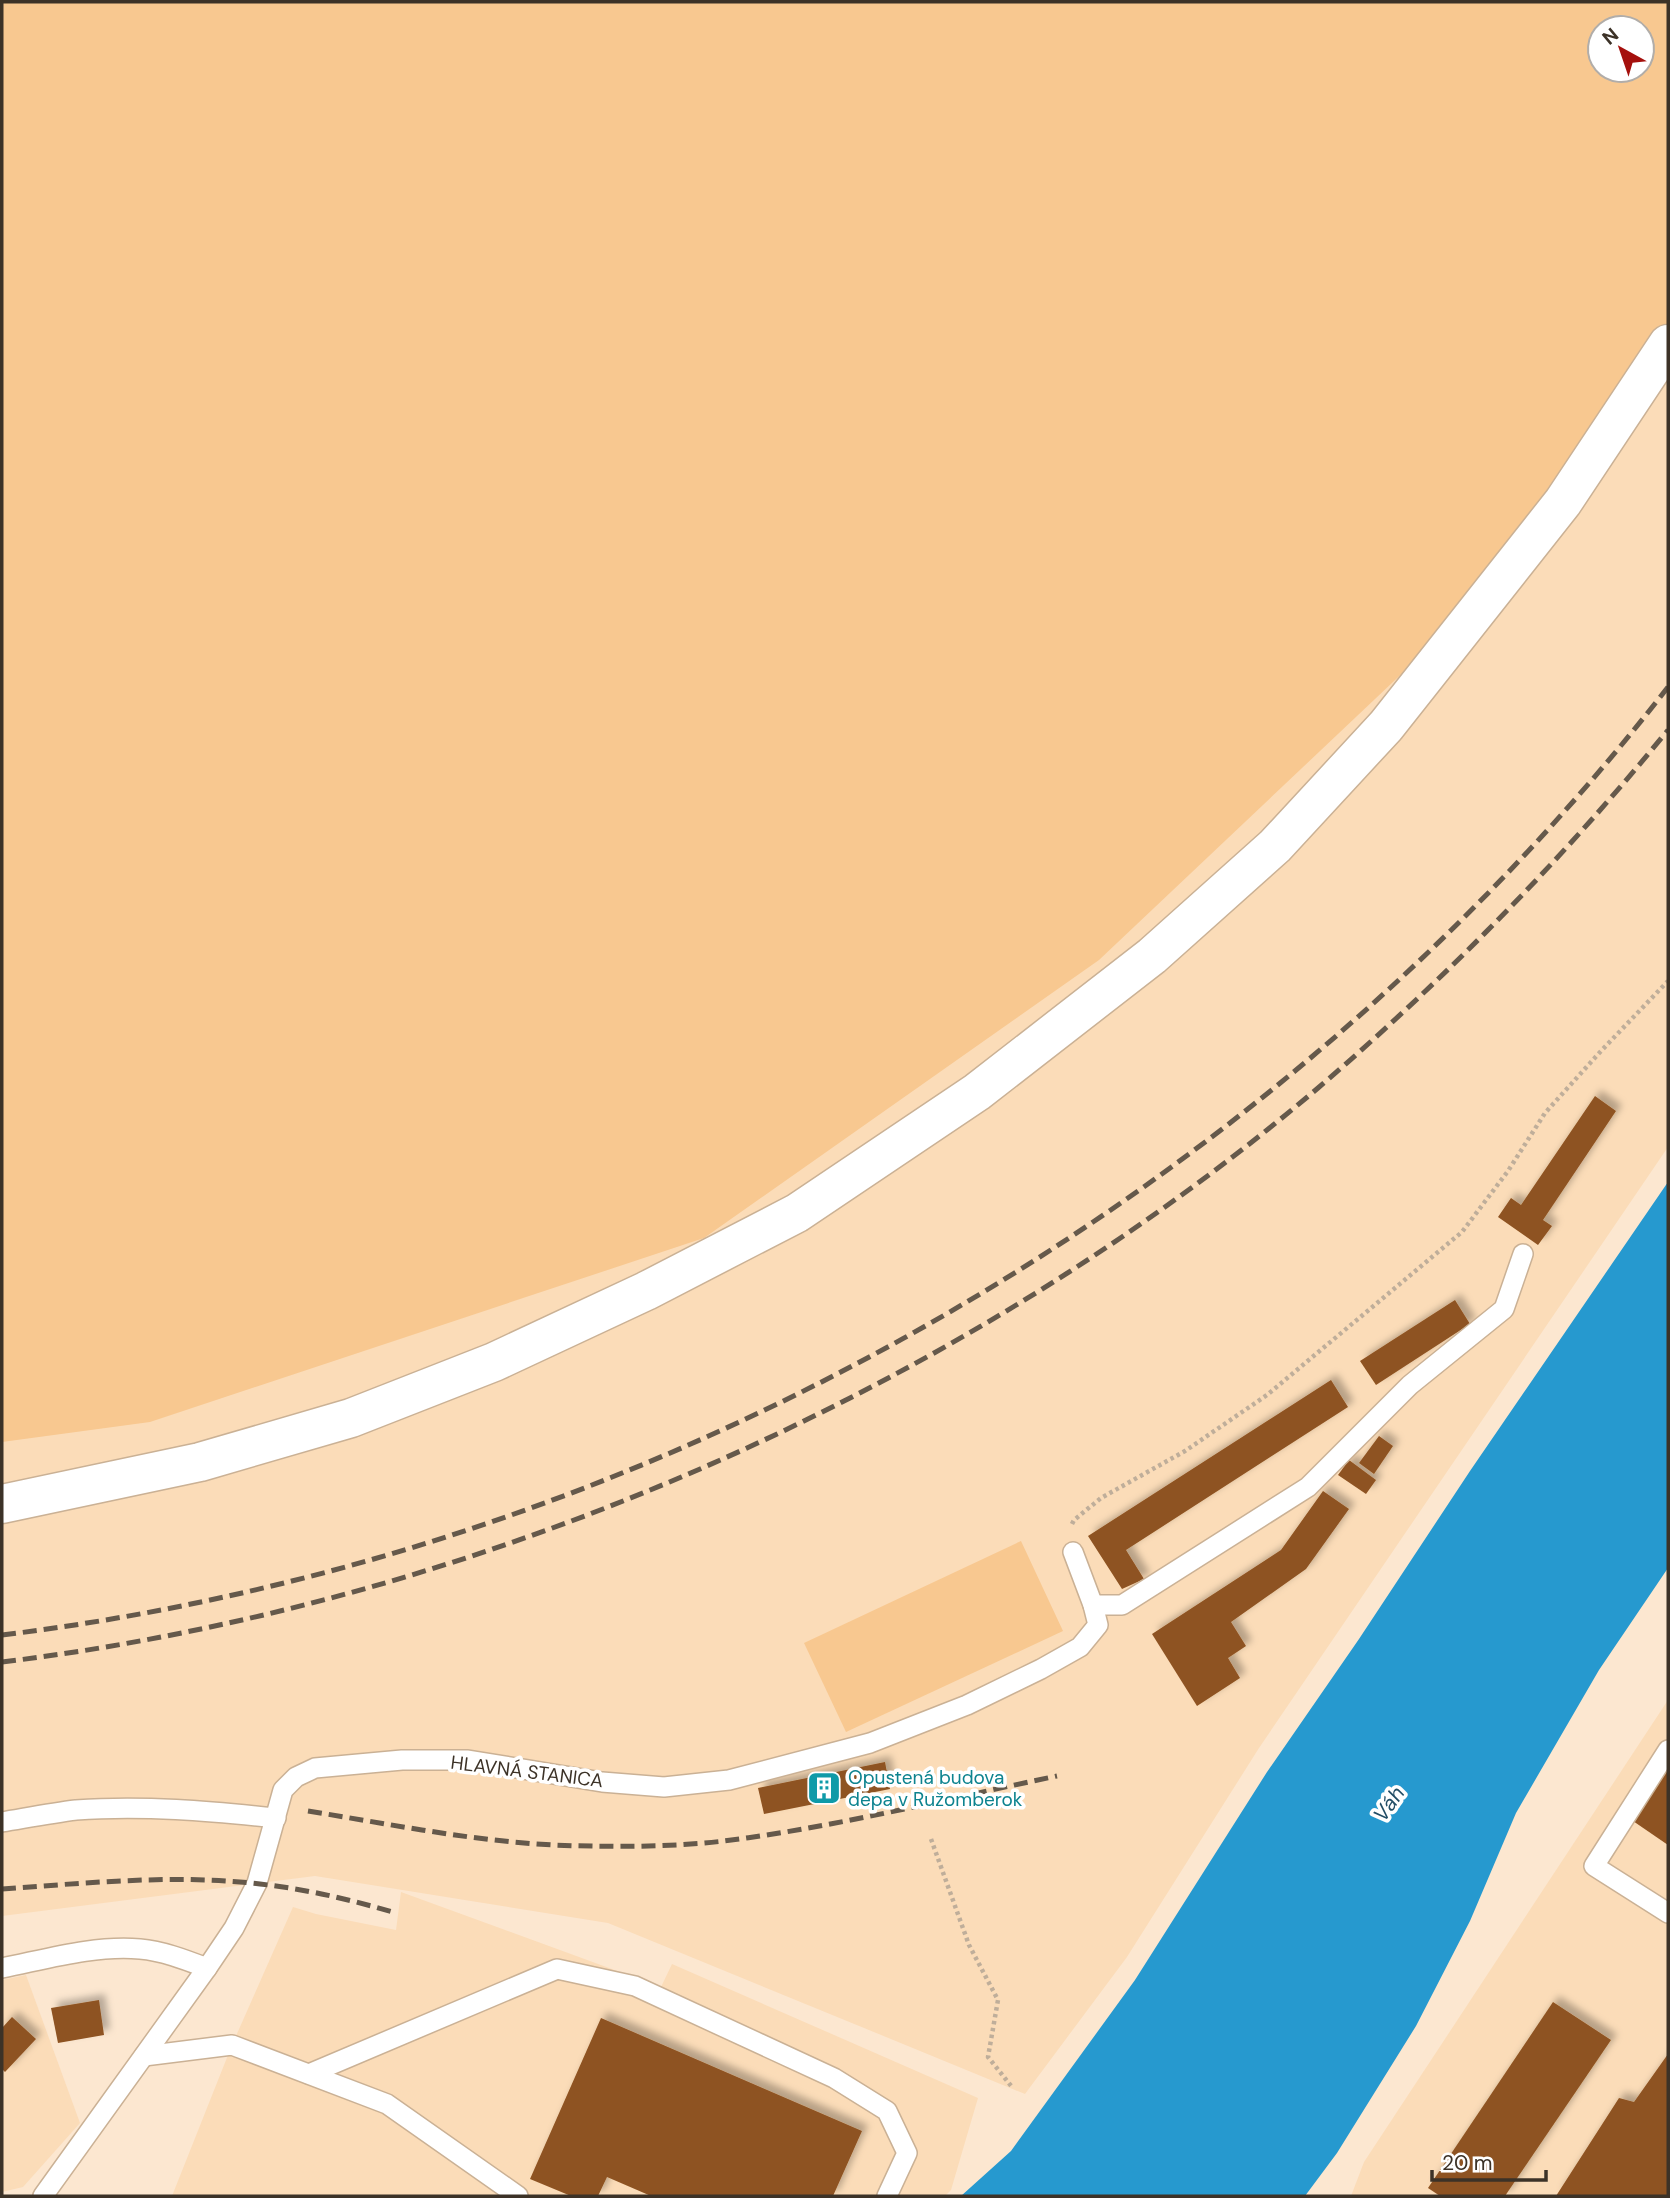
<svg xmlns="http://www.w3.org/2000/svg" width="1670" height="2198" viewBox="0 0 1670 2198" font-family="'DM Sans',sans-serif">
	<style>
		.built { fill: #fbdcb8 }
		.green { fill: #f8c890; fill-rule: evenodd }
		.water { fill: #2699cf }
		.building { fill: #8e5321; filter: url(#shadow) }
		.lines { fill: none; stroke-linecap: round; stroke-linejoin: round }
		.service-casing { stroke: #cab195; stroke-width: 22 }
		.tertiary-casing { stroke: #cab195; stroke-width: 41 }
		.path { stroke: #bfae9a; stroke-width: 4.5; stroke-dasharray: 3.5 3.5; stroke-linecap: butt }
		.service { stroke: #fff; stroke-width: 19 }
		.tertiary { stroke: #fff; stroke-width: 38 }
		.rail { stroke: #65594b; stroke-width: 5; stroke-dasharray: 14 7; stroke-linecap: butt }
		.labels { text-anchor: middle; stroke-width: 7; stroke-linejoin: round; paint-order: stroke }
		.street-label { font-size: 19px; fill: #3c3227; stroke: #fff }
		.culture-label { font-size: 19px; fill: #0d838f; stroke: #fff; text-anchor: start }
		.water-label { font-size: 21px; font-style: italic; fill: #234e66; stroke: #fff }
	</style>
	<defs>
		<filter id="shadow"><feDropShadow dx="6" dy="-6" stdDeviation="3.5" flood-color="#0004"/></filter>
	</defs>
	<rect width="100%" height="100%" fill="#fce7d0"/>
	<g class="built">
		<polygon points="1668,298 1668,1147 1259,1748 1127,1957 1025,2094 608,1923 315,1876 2,1916 2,1418"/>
		<polygon points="1668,1700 1668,2196 1351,2196 1364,2162"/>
		<polygon points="401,1892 661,1987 672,1964 978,2098 951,2190 945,2196 172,2196 232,2045 293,1907 316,1914 396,1930"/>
		<polygon points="26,1975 80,2123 23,2187 2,2192 2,1980"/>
	</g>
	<g class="green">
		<path d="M2,2H1668V333L1430,647L1099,960L704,1238L150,1422L2,1442ZM1600,28H1642V70H1600Z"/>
		<polygon points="1021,1541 1063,1631 846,1732 804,1643"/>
	</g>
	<polygon class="water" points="1668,1182 1668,1568 1599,1670 1516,1813 1470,1921 1416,2026 1337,2153 1305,2196 961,2196 1011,2151 1135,1980 1267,1772 1359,1639 1470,1471"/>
	<g class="building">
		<polygon points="1595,1096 1616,1111 1543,1220 1552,1226 1538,1245 1498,1217 1511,1198 1521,1205"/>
		<polygon points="1455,1300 1470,1324 1376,1385 1360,1361"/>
		<polygon points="1331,1380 1348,1407 1126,1550 1144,1579 1122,1589 1088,1536"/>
		<polygon points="1379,1436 1393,1446 1374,1474 1359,1463"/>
		<polygon points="1349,1460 1376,1480 1366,1494 1338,1475"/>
		<polygon points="1323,1491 1349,1509 1306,1569 1231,1622 1246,1646 1228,1658 1240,1678 1197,1706 1152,1634 1281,1550"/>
		<polygon points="885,1762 890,1789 764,1814 758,1788"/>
		<polygon points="1668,1768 1668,1845 1633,1821"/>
		<polygon points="99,2000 104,2035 58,2043 51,2008"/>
		<polygon points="1553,2002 1611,2040 1505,2196 1440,2196 1428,2188"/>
		<polygon points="12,2017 36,2039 5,2072 2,2069 2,2028"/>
		<polygon points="601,2018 862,2131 833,2196 651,2196 607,2177 598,2196 571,2196 530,2179"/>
		<polygon points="1668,2054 1668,2196 1556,2196 1619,2098 1634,2102"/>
	</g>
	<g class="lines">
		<g class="service-casing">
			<g id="service">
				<polyline points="1093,1605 1122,1605 1308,1487 1410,1385 1504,1309 1523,1254"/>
				<polyline points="1668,1750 1594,1866 1668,1913"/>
				<path d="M2,1822C26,1818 52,1813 76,1810C142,1805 210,1811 276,1818"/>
				<path d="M2,1968C47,1959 94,1945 140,1949C163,1951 186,1960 207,1968"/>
				<polyline points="144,2056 232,2045 387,2104 518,2196"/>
				<polyline points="309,2074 557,1969 635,1986 834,2078 887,2111 907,2153 887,2196"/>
				<polyline points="43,2196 207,1968 234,1928 257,1883 283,1790 296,1777 315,1768 402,1760 468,1760 602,1782 664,1787 729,1780 870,1743 967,1705 1041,1669 1080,1647 1098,1625 1093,1605 1073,1552"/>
			</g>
		</g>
		<g class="tertiary-casing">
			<polyline id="tertiary" points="2,1504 200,1462 351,1418 494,1362 646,1291 797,1213 977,1092 1152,956 1275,846 1386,726 1563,502 1668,344"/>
		</g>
		<g class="path">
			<polyline points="1072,1524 1074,1520 1101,1498 1185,1451 1267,1395 1462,1232 1508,1171 1545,1113 1601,1051 1668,981"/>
			<polyline points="931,1839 969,1945 998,2000 988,2057 1012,2087"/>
		</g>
		<use href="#service" class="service"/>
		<use href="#tertiary" class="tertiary"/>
		<g class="rail">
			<path d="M2,1635C650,1556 1268,1202 1668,687"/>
			<path d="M2,1662C472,1605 956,1395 1318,1088C1445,979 1562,860 1668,730"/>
			<path d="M308,1811C402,1826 496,1846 592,1846C635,1847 681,1846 724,1841C836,1827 946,1799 1057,1776"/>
			<path d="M2,1889C87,1883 175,1874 260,1884C306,1889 352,1900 396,1913"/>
		</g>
	</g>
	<defs>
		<g id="building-square" transform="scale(1.75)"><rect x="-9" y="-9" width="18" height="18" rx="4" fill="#0f9aa8" stroke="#fff"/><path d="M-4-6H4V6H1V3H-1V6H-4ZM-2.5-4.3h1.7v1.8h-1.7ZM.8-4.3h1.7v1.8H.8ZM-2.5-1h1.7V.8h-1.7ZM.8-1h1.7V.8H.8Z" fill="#fff"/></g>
	</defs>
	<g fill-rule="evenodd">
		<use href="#building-square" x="824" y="1788"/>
	</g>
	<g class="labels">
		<g class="street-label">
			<text transform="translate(527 1771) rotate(7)" y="7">HLAVNÁ STANICA</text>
		</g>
		<g class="culture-label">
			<text x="848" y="1784">Opustená budova<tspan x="848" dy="22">depa v Ružomberok</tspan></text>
		</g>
		<g class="water-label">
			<text transform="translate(1389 1804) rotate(-55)" y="7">Váh</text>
		</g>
	</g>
	<rect width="1670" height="2198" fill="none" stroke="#3c3227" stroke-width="7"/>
	<g transform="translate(1621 49) rotate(320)"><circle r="33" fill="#ffffff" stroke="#b1ada9" stroke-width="2"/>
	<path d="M0-5L12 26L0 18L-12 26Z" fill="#a5100d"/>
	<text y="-10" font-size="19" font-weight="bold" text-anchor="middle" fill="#3c3227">N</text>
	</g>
	<path d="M1432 2170v10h114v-10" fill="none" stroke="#3c3227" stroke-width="3.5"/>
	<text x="1442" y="2170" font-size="21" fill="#3c3227" stroke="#ffffff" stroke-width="5" paint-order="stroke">20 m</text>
</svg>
